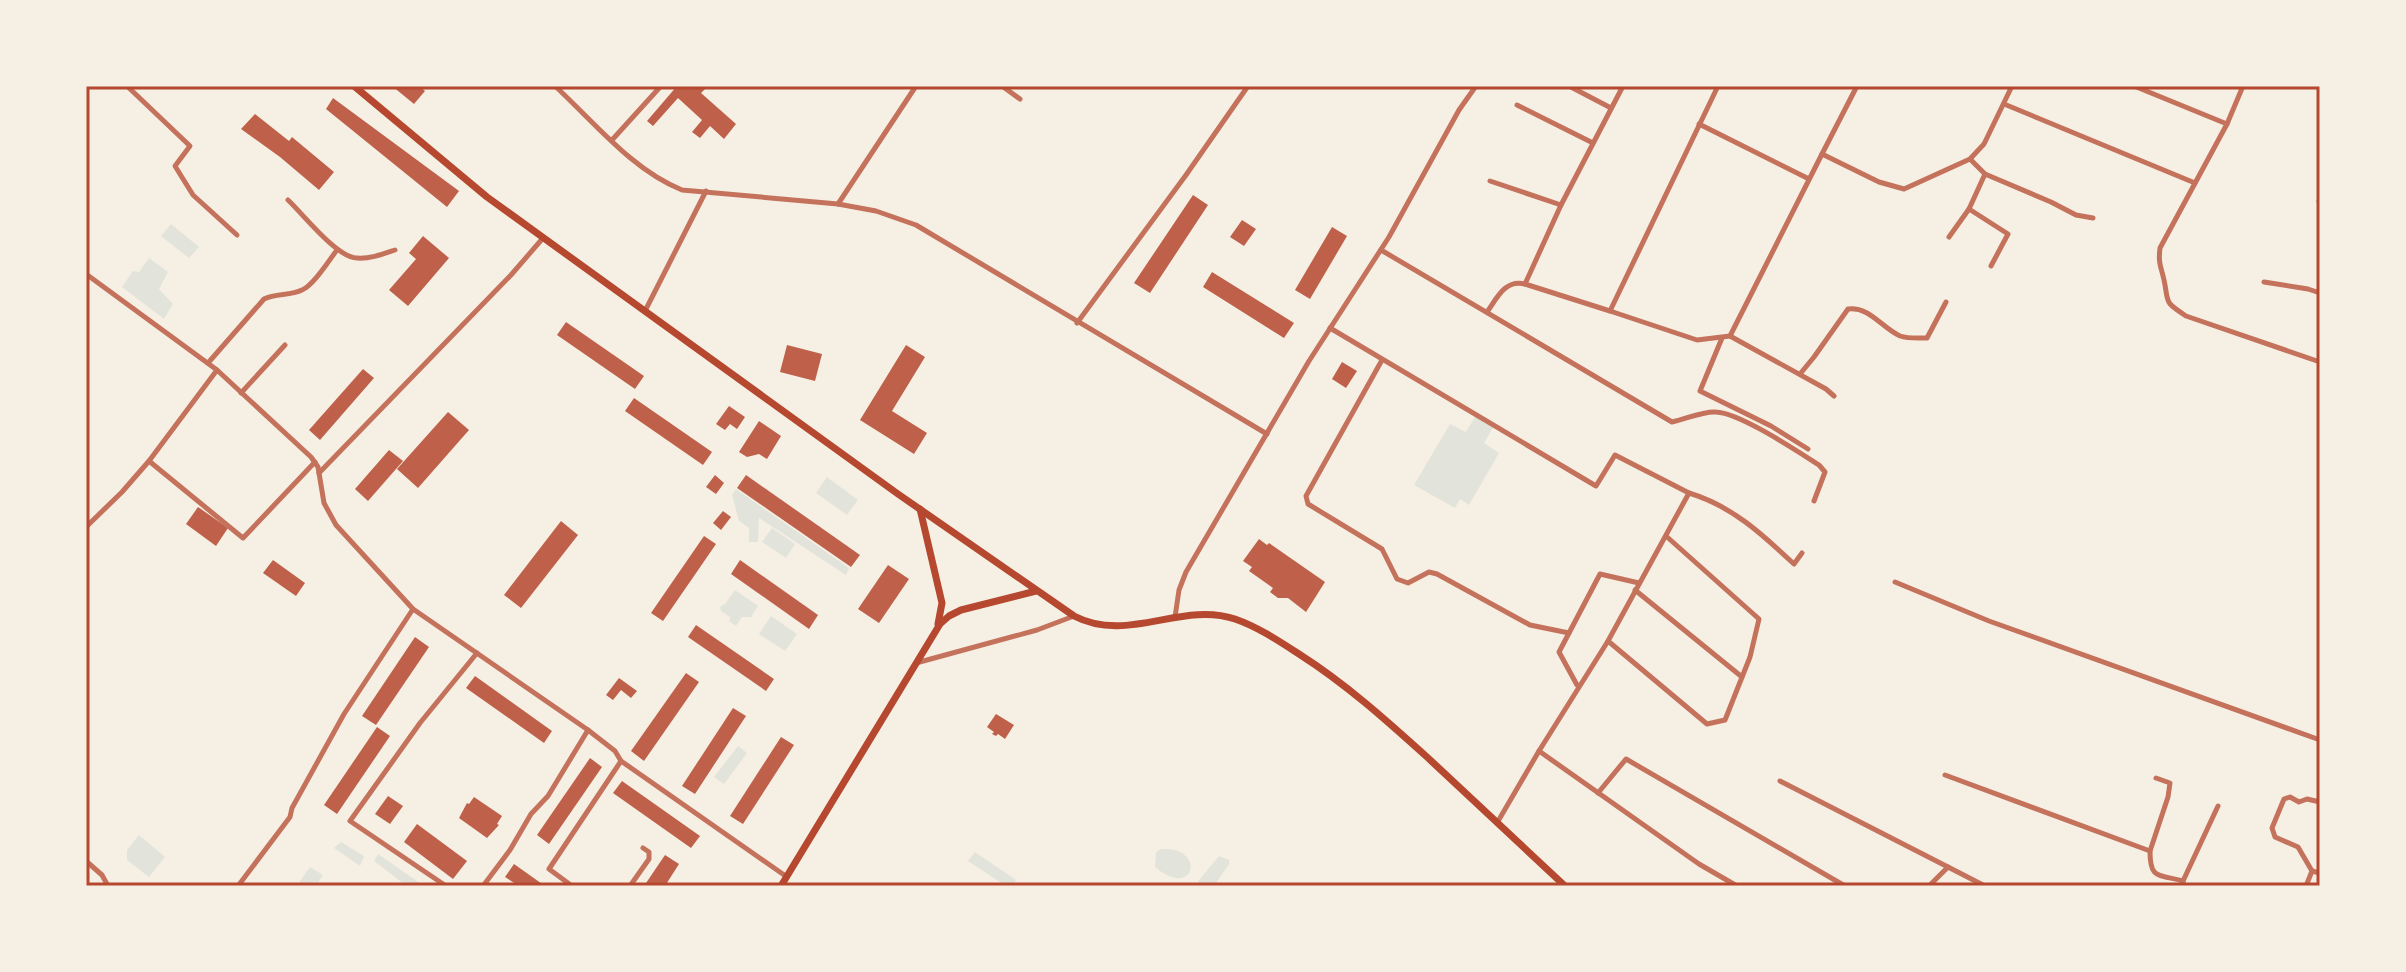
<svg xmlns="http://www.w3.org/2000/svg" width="2406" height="972" viewBox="0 0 2406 972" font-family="Mulish,sans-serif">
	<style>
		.green { fill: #e2e4dc }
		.building { fill: #bf614a }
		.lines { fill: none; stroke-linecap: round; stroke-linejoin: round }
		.minor { stroke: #c5725c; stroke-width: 5 }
		.secondary { stroke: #b5482f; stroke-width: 7 }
		.neatline { fill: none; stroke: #b5482f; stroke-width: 3 }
	</style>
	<rect width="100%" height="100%" fill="#f6efe4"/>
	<g class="green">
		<polygon points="171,224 199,247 189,258 161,236"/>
		<polygon points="149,258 168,272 159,289 173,304 164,319 122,287 133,271 139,272"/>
		<polygon points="1476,415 1494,426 1484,443 1499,453 1469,505 1460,499 1455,508 1414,485 1450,424 1466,432"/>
		<polygon points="827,477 858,500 847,515 816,493"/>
		<polygon points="736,489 849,568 846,575 759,518 758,542 749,542 749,528 739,521 732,495"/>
		<polygon points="772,528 795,544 786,558 762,542"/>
		<polygon points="735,590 758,606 751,617 742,617 736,626 729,621 730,617 721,611 720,607 725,604"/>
		<polygon points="771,616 797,634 785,651 759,634"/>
		<polygon points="738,746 747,753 724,784 714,777"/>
		<polygon points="139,835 165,857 149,877 127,860 127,850"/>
		<polygon points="341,842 364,856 360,866 334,848"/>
		<path d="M1161,849C1207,846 1195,901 1155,867L1156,852Z"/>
		<polygon points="975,852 1016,880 1012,886 1006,886 968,861"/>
		<polygon points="378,854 424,886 412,886 405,882 404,884 374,861"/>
		<polygon points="1219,856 1229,860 1229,864 1214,886 1197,886 1199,880"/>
		<polygon points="310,867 323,875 316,886 299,886 297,885"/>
	</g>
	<g class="building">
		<polygon points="392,86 419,86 425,91 414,104"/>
		<polygon points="677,86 708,86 701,93 736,124 724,139 710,126 700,138 692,132 702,120 678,98 653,126 647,121"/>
		<polygon points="333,98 459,191 447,207 326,109"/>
		<polygon points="255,114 289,141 292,137 334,172 319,190 280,157 241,129"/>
		<polygon points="1193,195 1208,205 1150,293 1134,283"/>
		<polygon points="1242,220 1256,229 1244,246 1230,237"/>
		<polygon points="1332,227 1347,236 1310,299 1295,290"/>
		<polygon points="423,236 449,258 408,306 389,290 416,259 409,253"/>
		<polygon points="1212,272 1294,323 1284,338 1203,287"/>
		<polygon points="566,322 644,376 635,389 557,335"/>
		<polygon points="787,345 822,354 815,381 780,372"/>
		<polygon points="906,345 925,357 892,411 927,433 914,454 860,420"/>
		<polygon points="1342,362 1357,371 1346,388 1332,379"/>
		<polygon points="363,369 374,378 320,440 309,430"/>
		<polygon points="634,398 712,452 703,465 625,411"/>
		<polygon points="729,406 745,417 737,429 730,424 725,430 716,424"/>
		<polygon points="448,412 469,430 418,488 397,469"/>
		<polygon points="759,421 781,436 767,459 759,454 747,457 739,452"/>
		<polygon points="389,450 403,461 368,501 355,489"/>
		<polygon points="715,475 724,483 716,494 706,487"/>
		<polygon points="746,475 860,555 851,567 737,488"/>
		<polygon points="198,507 228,528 216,546 186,524"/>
		<polygon points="723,511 731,517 721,530 713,523"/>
		<polygon points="561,521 578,535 521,608 504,595"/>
		<polygon points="704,536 716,544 663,621 651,613"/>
		<polygon points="1259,539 1267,545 1269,543 1325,582 1306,612 1288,598 1278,598 1270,592 1273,588 1249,571 1252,567 1243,561"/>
		<polygon points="273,560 305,583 296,596 263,573"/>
		<polygon points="740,560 818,615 809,629 731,574"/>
		<polygon points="888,565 909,579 879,623 858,609"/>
		<polygon points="696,625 774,679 766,691 688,637"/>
		<polygon points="415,637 429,647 376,725 362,716"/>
		<polygon points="686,673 699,682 644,761 631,751"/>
		<polygon points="475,676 552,731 544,743 466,688"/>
		<polygon points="619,678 637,691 631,698 621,690 613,700 606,695"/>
		<polygon points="733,708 746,716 695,794 682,786"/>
		<polygon points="996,714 1014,725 1005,739 998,734 996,736 992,734 994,732 987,727"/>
		<polygon points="377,727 390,736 337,814 324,805"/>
		<polygon points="781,737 794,745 743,824 730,816"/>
		<polygon points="590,758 602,767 549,844 537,835"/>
		<polygon points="622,781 700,836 691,848 613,793"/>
		<polygon points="388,796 403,806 390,824 375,814"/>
		<polygon points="474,797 502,816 497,824 499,825 487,838 459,818 467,803 469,804"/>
		<polygon points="417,824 467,861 453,879 404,842"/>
		<polygon points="665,855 679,864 665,886 644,886"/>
		<polygon points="514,864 545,886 519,886 505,877"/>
	</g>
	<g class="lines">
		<g class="minor">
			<polyline points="127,86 190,146 175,166 193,195 237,235"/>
			<path d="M555,86C594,122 632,170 682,190L838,204L876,211L916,225L1267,434"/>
			<polyline points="1002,86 1020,99"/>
			<polyline points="1569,86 1611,108"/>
			<polyline points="1718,86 1610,311 1697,340 1730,336 1822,154 1879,182 1904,189 1970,159 1984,144 2012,86"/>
			<polyline points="2134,86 2227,124"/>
			<path d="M2243,86L2227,124L2160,248C2158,264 2161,266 2164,280C2169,303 2163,301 2186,316L2320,362"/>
			<polyline points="2004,104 2195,183"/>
			<polyline points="1517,105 1593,143"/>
			<polyline points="1699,124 1809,179"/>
			<polyline points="612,140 661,86"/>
			<polyline points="1822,154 1857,86"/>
			<polyline points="1970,159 1985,174 2051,202 2076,215 2093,218"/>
			<polyline points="1985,174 1969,209 2008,234 1991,266"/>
			<polyline points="1490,181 1561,205"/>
			<path d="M288,200C303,214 337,258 357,258C370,259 383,254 395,250"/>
			<polyline points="2319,201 2320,201"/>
			<polyline points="838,204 916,86"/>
			<polyline points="1949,237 1969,209"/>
			<path d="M1381,250L1672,422C1686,419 1703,411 1716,412C1740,413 1797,451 1819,465L1825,472L1814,501"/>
			<polyline points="86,274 217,370 311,457 318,467 324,503 336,525 413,609 588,730 615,751 621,761 787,877"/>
			<polyline points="2264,282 2308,289 2320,293"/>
			<polyline points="645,311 706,191"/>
			<polyline points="1610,311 1525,284 1561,205 1623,86"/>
			<path d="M1487,312C1497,298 1505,279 1525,284"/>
			<polyline points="1077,323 1186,175 1248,86"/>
			<polyline points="1330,328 1596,486 1615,455 1689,493"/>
			<polyline points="1730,336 1826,389 1834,396"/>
			<polyline points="1722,338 1700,391 1771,426 1808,449"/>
			<polyline points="1382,360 1306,496 1308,504 1382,549 1397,579 1408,583 1429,572 1437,574 1530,625 1569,633"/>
			<path d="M208,363L264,299C276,293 290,296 302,290C314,285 329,260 337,250"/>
			<path d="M1800,374L1814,357L1848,309C1869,306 1882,328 1900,336C1909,339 1918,338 1927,338L1946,302"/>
			<polyline points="241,393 285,345"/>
			<polyline points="149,461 243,538 315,462"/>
			<polyline points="319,473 511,275 543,238"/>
			<polyline points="86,527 122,492 149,461 217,370"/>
			<polyline points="1895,582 1989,621 2320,740"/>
			<polyline points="1635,590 1742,677"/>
			<polyline points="1175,617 1179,590 1186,572 1309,361 1389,237 1459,110 1476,86"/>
			<polyline points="1608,641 1707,724 1725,720 1750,657 1759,619 1666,536"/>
			<polyline points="916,663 1037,630 1074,616"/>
			<polyline points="1577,685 1559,652 1600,574 1639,583"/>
			<path d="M1539,751L1608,641L1689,493C1732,506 1762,534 1794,564L1802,553"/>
			<path d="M1945,775L2150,851C2150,880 2158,874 2183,881V886"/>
			<polyline points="1780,781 1948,867"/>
			<polyline points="1598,793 1626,759 1845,886"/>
			<polyline points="1497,823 1539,751 1699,864 1737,886"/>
			<polyline points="2150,851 2168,797 2170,783 2156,778"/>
			<polyline points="86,861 102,875 108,886"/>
			<polyline points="2312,871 2298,847 2275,837 2272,828 2284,799 2290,797 2299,802 2307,799 2320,802"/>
			<polyline points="2183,881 2218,806"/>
			<polyline points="238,886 290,817 292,808 344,714 413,609"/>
			<polyline points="446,886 350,821 420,723 477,653"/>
			<polyline points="483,886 510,850 531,814 548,796 588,730"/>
			<polyline points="572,886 549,869 621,761"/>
			<polyline points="630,886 649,859 649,852 643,848"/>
			<polyline points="1929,886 1948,867 1985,886"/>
			<polyline points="2306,886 2312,871 2320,873"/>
		</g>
		<g class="secondary">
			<path d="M354,86L487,197L898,494L1074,616C1128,644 1181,601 1235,619C1258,627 1279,641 1299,654C1346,684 1386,720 1427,757C1473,800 1519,843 1565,886"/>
			<polyline points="920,509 942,603 938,624"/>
			<polyline points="781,886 940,624 949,616 961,610 1036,591"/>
		</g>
	</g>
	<rect width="2406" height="972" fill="none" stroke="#f6efe4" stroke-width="176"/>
	<rect x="88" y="88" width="2230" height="796" class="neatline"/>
</svg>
